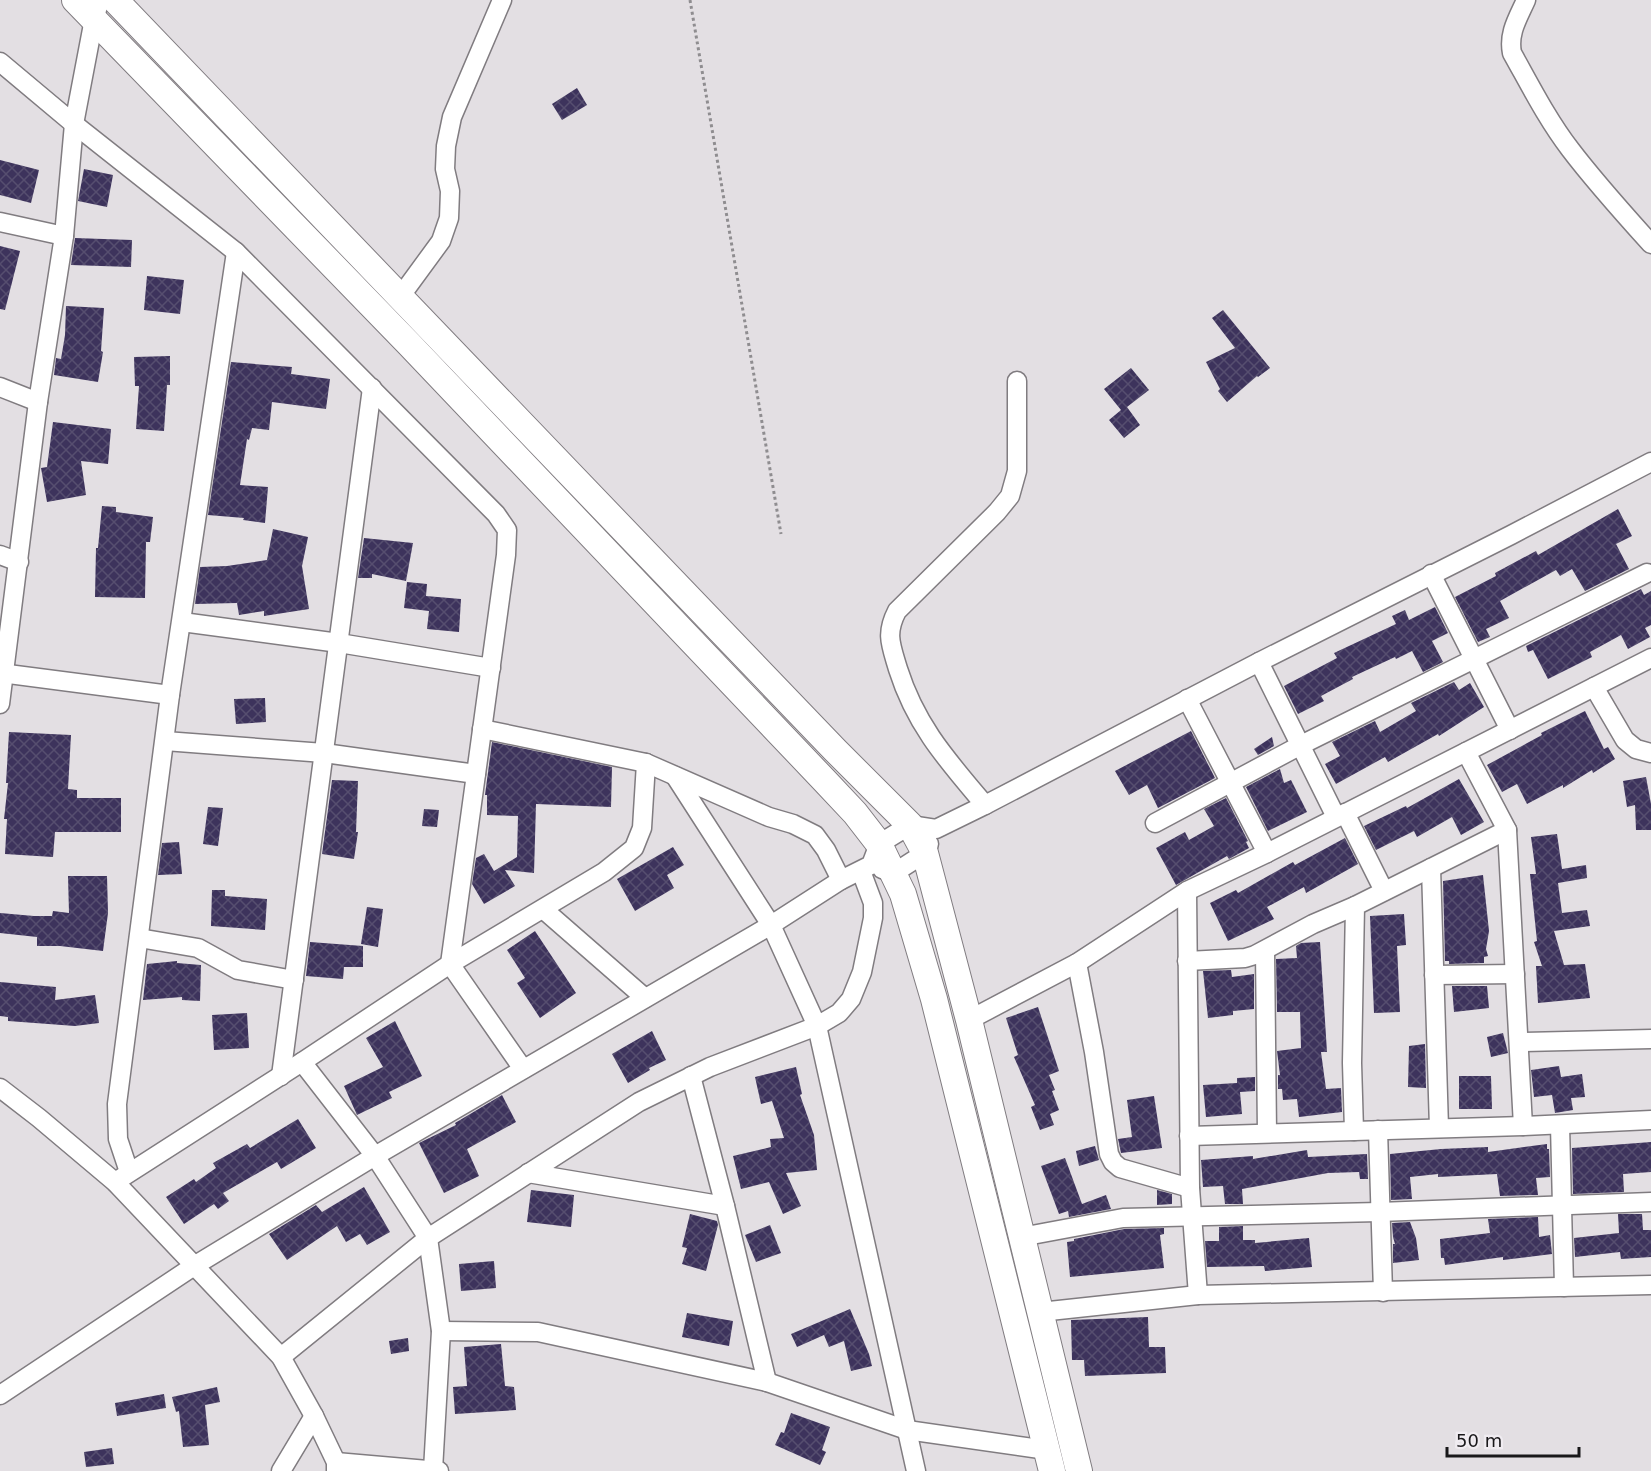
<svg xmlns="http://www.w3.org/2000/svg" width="1651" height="1471" viewBox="0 0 1651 1471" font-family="'DejaVu Sans',sans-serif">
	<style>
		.building { fill: url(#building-cross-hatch) }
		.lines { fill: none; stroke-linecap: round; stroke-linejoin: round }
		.minor-casing { stroke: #807c80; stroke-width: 21 }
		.secondary-casing { stroke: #807c80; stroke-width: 28 }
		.path { stroke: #8f8d90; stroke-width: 3; stroke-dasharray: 3 3; stroke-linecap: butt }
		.minor { stroke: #fff; stroke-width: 18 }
		.secondary { stroke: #fff; stroke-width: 26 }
	</style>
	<defs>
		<pattern id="building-cross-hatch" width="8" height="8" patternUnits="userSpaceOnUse" patternTransform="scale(1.5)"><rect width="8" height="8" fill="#3d335c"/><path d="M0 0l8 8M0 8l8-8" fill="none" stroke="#564e6f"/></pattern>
	</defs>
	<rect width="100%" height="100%" fill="#e3dfe3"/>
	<g class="building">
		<polygon points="577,88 587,105 562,120 552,104"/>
		<polygon points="0,160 39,170 31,203 0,195"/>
		<polygon points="84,169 113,175 107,207 78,201"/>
		<polygon points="75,238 132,240 131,267 71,265"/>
		<polygon points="0,246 20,251 5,310 0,309"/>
		<polygon points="147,276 184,280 180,314 144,310"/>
		<polygon points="66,306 104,308 101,351 103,352 98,382 54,375 56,358 61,359 65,335"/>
		<polygon points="1223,310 1270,368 1258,377 1257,376 1227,402 1218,391 1220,389 1206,362 1235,348 1212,318"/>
		<polygon points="170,356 170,385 167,385 164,431 136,429 139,386 135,386 134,357"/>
		<polygon points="231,362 292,367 291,374 330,379 326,409 272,402 269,430 252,428 249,440 247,439 240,485 268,487 265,523 243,520 244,518 208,515"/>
		<polygon points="1131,368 1149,390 1127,407 1140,425 1124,438 1109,420 1121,410 1104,389"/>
		<polygon points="53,422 111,429 108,464 81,461 86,495 47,502 41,468 47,467"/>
		<polygon points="102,506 116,507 116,512 153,517 150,542 146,542 145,598 95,597 96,548 98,548"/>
		<polygon points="1618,509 1632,536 1616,544 1629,569 1585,591 1572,569 1560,576 1556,570 1500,601 1509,618 1486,629 1490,637 1478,642 1455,597 1496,576 1495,573 1536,551 1538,555"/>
		<polygon points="273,529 308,537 302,566 309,609 264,616 264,611 239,615 237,603 195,604 200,567 227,566 267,560"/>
		<polygon points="364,538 413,543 406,581 372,574 372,578 358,578"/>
		<polygon points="407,582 427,584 426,596 461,599 459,632 427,629 429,611 404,608"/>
		<polygon points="1641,589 1644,595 1651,591 1651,625 1645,628 1650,637 1628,649 1621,635 1590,652 1592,657 1548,679 1533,650 1528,652 1526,646"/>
		<polygon points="1435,607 1448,633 1432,641 1443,662 1423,672 1412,651 1396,659 1395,657 1352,677 1353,679 1321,696 1324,701 1298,714 1284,686 1337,658 1334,653 1396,624 1392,616 1405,610 1409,620"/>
		<polygon points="1454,682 1459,690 1470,683 1484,707 1439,736 1438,734 1388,762 1385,757 1336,784 1325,764 1340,756 1332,742 1375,721 1380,732 1416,711 1411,703"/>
		<polygon points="265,698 266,722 236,724 234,699"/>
		<polygon points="1585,711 1604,749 1608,747 1615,759 1593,773 1592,770 1563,788 1563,785 1527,804 1517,784 1502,792 1487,765 1542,735 1541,733"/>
		<polygon points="1191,731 1215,778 1158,808 1147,785 1129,795 1115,771"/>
		<polygon points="9,732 71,735 68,789 77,790 77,798 121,798 121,832 55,832 53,857 5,854 7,819 4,819 8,783 6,783"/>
		<polygon points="1272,737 1274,746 1258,755 1254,749"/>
		<polygon points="492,742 612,767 611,807 536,804 534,873 505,870 515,886 484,904 472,884 476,858 484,854 494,871 517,857 518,816 487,815 487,795 485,795"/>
		<polygon points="1280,769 1284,783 1291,780 1307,812 1268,831 1246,787"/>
		<polygon points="1646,777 1651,804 1651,830 1636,830 1635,805 1627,807 1623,781"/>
		<polygon points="1459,779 1484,822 1461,835 1452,817 1417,837 1414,831 1376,850 1364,826 1406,806 1407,808"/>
		<polygon points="332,780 358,781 356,832 358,832 354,859 322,854"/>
		<polygon points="1226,798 1248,841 1246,842 1249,848 1229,859 1227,856 1176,885 1156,848 1185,832 1189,840 1214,826 1204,809"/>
		<polygon points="208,807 223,808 218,846 203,844"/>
		<polygon points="424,809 439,810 437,827 422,826"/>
		<polygon points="1557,834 1562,869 1586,865 1587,878 1558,883 1562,913 1587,910 1590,926 1554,931 1564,965 1585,964 1590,998 1538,1003 1536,966 1542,966 1534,942 1537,941 1530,874 1536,874 1531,837"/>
		<polygon points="1345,838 1358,864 1306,893 1304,887 1267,907 1274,919 1228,941 1210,903 1236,890 1238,893 1293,862 1295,865"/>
		<polygon points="179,842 182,874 158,875 162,843"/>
		<polygon points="673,847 684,865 667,875 674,888 635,911 617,879"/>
		<polygon points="1483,875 1489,931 1486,949 1488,956 1484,957 1484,963 1449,964 1449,961 1445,961 1443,881"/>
		<polygon points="68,876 107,876 108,913 103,951 60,946 37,946 37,937 0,933 0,913 34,916 52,916 53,911 69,913"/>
		<polygon points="212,890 225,890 225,896 267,899 265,930 211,926"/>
		<polygon points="367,907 383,909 378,947 361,944"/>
		<polygon points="1404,914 1406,945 1397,946 1400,1012 1374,1013 1370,916"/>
		<polygon points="535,931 576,993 540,1018 517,983 525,978 507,950"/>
		<polygon points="310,942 363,946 363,967 344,967 343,979 306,976"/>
		<polygon points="1320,942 1327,1052 1321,1052 1326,1089 1341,1088 1342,1112 1299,1117 1297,1099 1283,1100 1282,1089 1278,1089 1278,1075 1280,1075 1277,1051 1301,1048 1300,1012 1277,1012 1276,959 1297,958 1296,946 1301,943"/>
		<polygon points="177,961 177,963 201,965 200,1001 182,1000 182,997 143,1000 147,964"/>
		<polygon points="1231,970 1232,977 1254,974 1254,1009 1233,1011 1233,1015 1208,1018 1203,971"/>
		<polygon points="0,982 56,987 55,1000 95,995 99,1023 75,1026 8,1021 8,1017 0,1016"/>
		<polygon points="1452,986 1487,986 1489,1008 1454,1012"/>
		<polygon points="1038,1007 1059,1071 1049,1075 1055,1090 1052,1091 1059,1110 1050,1114 1054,1125 1040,1130 1031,1107 1035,1105 1014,1057 1018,1055 1006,1018"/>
		<polygon points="247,1013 249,1048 214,1050 212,1015"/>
		<polygon points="395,1021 422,1076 389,1092 392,1098 357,1115 344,1086 383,1067 366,1038"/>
		<polygon points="652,1031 666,1060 649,1068 650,1070 628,1083 612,1054"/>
		<polygon points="1503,1033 1508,1053 1491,1057 1487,1037"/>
		<polygon points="1425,1044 1426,1088 1408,1087 1409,1046"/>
		<polygon points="1559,1066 1561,1077 1582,1074 1585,1097 1571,1098 1573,1110 1555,1113 1552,1095 1534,1097 1531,1070"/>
		<polygon points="796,1067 802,1094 800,1095 814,1135 817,1170 786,1173 801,1206 783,1214 769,1182 741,1189 733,1156 771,1147 770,1139 784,1138 772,1101 761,1104 755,1077"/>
		<polygon points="1459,1076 1491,1076 1492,1109 1459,1109"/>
		<polygon points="1255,1077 1255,1091 1240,1092 1242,1114 1206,1117 1203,1085 1237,1083 1237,1078"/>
		<polygon points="502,1095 516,1122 467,1149 479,1176 444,1193 419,1143 456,1125 455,1123"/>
		<polygon points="1154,1096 1162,1148 1121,1153 1118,1139 1132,1137 1127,1100"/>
		<polygon points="298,1119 316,1148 281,1169 277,1162 223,1193 229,1201 218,1209 214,1204 184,1224 166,1197 194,1179 196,1182 216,1168 213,1163 247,1144 250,1148"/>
		<polygon points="1651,1142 1651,1172 1623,1174 1624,1192 1573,1194 1572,1148"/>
		<polygon points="1547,1144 1547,1149 1549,1149 1550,1177 1536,1178 1538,1195 1500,1196 1497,1174 1438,1177 1438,1174 1410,1177 1412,1199 1391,1200 1390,1154 1441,1149 1488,1147 1488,1152"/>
		<polygon points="1095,1146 1099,1160 1079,1166 1076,1151"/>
		<polygon points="1307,1150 1308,1157 1367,1154 1368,1179 1360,1179 1359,1172 1328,1173 1242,1189 1243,1204 1225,1204 1223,1186 1203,1187 1201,1160 1253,1156 1253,1159"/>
		<polygon points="1065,1158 1082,1204 1106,1195 1111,1209 1069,1217 1068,1211 1059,1214 1041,1166"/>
		<polygon points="364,1187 390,1232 367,1245 360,1234 346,1242 337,1226 287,1260 269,1234 316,1205 322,1212"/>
		<polygon points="531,1190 574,1195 571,1227 527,1222"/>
		<polygon points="1157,1190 1172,1194 1172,1204 1157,1205"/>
		<polygon points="690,1214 717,1221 718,1225 706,1271 682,1264 687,1248 682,1247"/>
		<polygon points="1618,1214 1642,1214 1643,1230 1651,1230 1651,1257 1621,1259 1620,1252 1575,1257 1574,1238 1619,1233"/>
		<polygon points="1538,1217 1539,1237 1550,1235 1552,1254 1503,1260 1503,1257 1445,1265 1444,1258 1441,1258 1440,1239 1490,1233 1488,1219"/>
		<polygon points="1410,1222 1416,1238 1419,1260 1393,1263 1393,1244 1395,1244 1393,1237 1392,1223"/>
		<polygon points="770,1225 781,1253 756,1262 745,1235"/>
		<polygon points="1243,1226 1243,1240 1255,1240 1255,1243 1309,1238 1312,1267 1265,1271 1264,1266 1207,1267 1205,1241 1219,1241 1219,1227"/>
		<polygon points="1164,1228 1164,1234 1160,1235 1164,1268 1070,1277 1067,1242 1074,1241 1074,1239 1124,1229"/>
		<polygon points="494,1261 496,1288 461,1291 459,1264"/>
		<polygon points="850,1309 869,1354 872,1366 851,1371 844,1341 829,1347 824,1335 797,1347 791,1334"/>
		<polygon points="687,1313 733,1321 729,1346 682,1337"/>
		<polygon points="1148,1317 1149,1347 1165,1347 1166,1373 1085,1376 1084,1360 1072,1360 1071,1320"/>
		<polygon points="408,1338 409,1351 391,1354 389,1341"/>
		<polygon points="501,1344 505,1386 514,1387 516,1410 455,1414 453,1387 467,1386 464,1347"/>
		<polygon points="217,1387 220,1402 205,1405 209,1445 183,1447 179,1411 176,1412 172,1397"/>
		<polygon points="164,1394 166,1408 117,1416 115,1403"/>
		<polygon points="791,1413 830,1427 822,1450 826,1452 820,1465 775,1445 781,1432 784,1433"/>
		<polygon points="112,1448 114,1464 86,1467 84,1452"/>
	</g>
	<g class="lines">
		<g class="minor-casing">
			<g id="minor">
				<path d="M1526,0C1518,18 1508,33 1512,53C1530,85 1547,119 1570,149C1595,182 1623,213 1651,244"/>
				<polyline points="0,62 74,124 236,252 496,514 507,530 506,555 450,964 523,1069"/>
				<polyline points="0,222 64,236"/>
				<polyline points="400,297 441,241 449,218 450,191 445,169 446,146 452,117 502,0"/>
				<polyline points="0,387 38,402"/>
				<polyline points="0,555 19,562"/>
				<polyline points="1431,574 1510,730"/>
				<polyline points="182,622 339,643 491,668"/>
				<polyline points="1259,662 1336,817"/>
				<polyline points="0,673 170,695"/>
				<polyline points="1594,687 1625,740 1636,749 1651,753"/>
				<polyline points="1187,699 1267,853"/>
				<polyline points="0,704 38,402 64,236 74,124 94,19 100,0"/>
				<polyline points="482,729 646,763 769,817 793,824 815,835 826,850 841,880"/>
				<polyline points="165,741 324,753 476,774"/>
				<polyline points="1466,752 1507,830 1523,1126"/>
				<polyline points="675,776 771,925 817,1026 916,1471"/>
				<path d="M985,805C947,760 916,726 898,669C891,645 885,634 897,611L997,512L1010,496L1017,471V381"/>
				<polyline points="1345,813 1384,891"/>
				<polyline points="1155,823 1301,745 1647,573"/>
				<polyline points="1431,868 1439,1128"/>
				<polyline points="882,869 894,873 925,853 929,844"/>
				<polyline points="1187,891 1190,1188 1198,1295"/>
				<polyline points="543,909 645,998"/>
				<polyline points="139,938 198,948 238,970 294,980"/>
				<polyline points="1265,951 1267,1133"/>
				<polyline points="1187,961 1245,958 1255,955 1313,924 1355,906"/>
				<polyline points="1077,963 1094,1052 1109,1154 1113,1162 1120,1168 1190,1188"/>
				<polyline points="1434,975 1515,974"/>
				<polyline points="969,1020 1077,963 1187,891 1267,853 1651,658"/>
				<polyline points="1519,1042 1651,1039"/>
				<polyline points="302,1062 375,1156 428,1238 441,1331 433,1470"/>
				<polyline points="281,1076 372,388"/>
				<polyline points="691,1076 725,1206 767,1382"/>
				<polyline points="0,1088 39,1118 115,1182 281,1357 314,1416 336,1462 336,1471"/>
				<polyline points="1560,1125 1564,1287"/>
				<polyline points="1378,1130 1383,1292"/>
				<polyline points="1354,1131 1352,1063 1355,906 1507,830"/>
				<polyline points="1189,1136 1523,1126 1651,1120"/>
				<polyline points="129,1172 118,1139 117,1104 170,695 236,252"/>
				<polyline points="528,1173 725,1206"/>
				<polyline points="115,1182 302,1062 450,964 604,872 634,848 642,828 646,763"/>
				<polyline points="1021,1237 1123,1218 1379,1212 1651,1202"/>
				<polyline points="1040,1312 1198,1295 1651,1285"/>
				<polyline points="441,1331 538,1332 767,1382 907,1430 1047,1450"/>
				<polyline points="281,1357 428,1238 639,1102 710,1067 817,1026 839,1013 851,999 862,972 873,918 873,903 861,871"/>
				<polyline points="0,1395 194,1266 375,1156 771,925 841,880 871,865 879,844 910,825 936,829 985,805 1259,662 1511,535 1651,462"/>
				<polyline points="336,1462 439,1471"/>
				<polyline points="281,1471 314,1416"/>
			</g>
		</g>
		<g class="secondary-casing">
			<g id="secondary">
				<polyline points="75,0 409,344 824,780 855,813 879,844 903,894 934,999 1052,1471"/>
				<polyline points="115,0 835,750 910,825 925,853 969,1020 1079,1471"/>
			</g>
		</g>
		<polyline class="path" points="690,0 781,534"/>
		<use href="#minor" class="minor"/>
		<use href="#secondary" class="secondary"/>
	</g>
	<path d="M1447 1447v9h132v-9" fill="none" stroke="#19181a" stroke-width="3"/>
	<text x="1456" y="1447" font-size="18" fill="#19181a" stroke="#f0ecf1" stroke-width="4.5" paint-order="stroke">50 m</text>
</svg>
